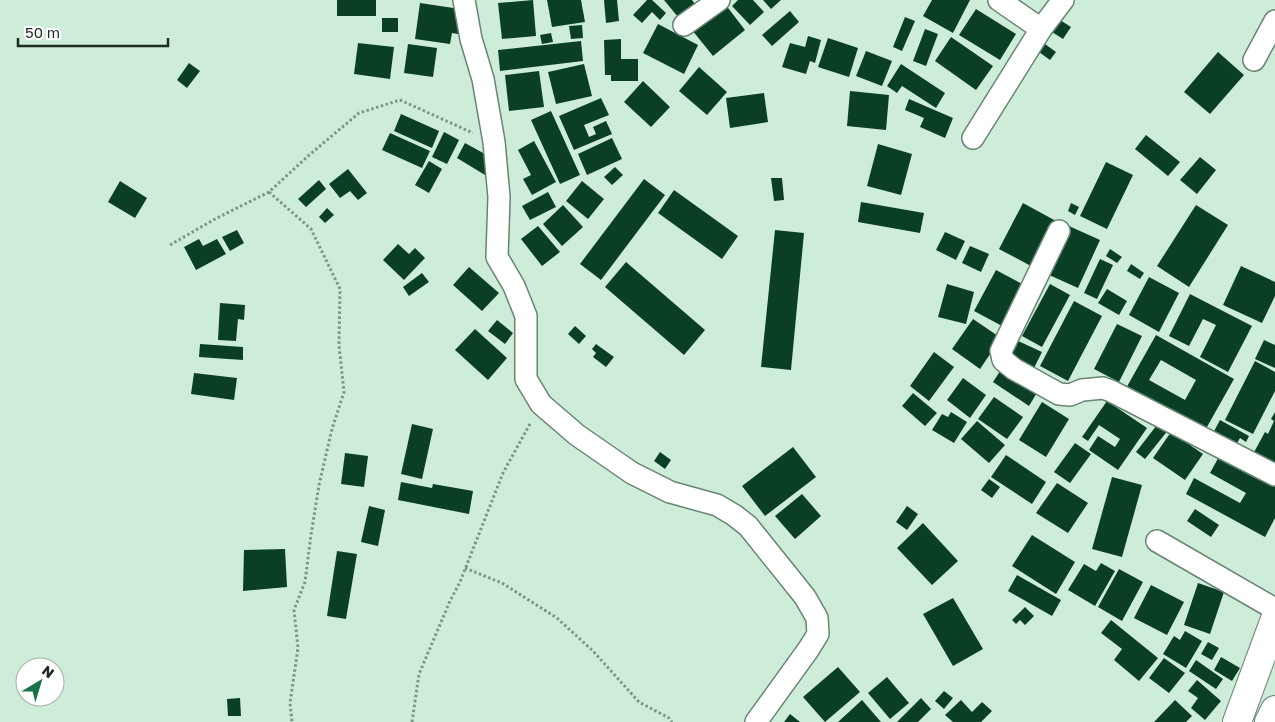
<svg xmlns="http://www.w3.org/2000/svg" width="1275" height="722" viewBox="0 0 1275 722" font-family="'Golos Text',sans-serif">
	<style>
		.building { fill: #0a3f26; fill-rule: evenodd }
		.lines { fill: none; stroke-linecap: round; stroke-linejoin: round }
		.minor-casing { stroke: #688473; stroke-width: 24 }
		.highway-casing { stroke: #688473; stroke-width: 30 }
		.path { stroke: #7e9486; stroke-width: 3; stroke-dasharray: 2.5 2.5; stroke-linecap: butt }
		.minor { stroke: #fff; stroke-width: 21 }
		.highway { stroke: #fff; stroke-width: 28 }
	</style>
	<rect width="100%" height="100%" fill="#ceedd9"/>
	<g class="building">
		<rect x="337" y="0" width="39" height="16"/>
		<polygon points="533,0 536,36 502,39 498,3"/>
		<polygon points="547,0 581,0 585,22 552,27"/>
		<polygon points="604,0 617,0 619,21 606,23"/>
		<polygon points="647,0 652,0 666,13 660,20 652,12 642,23 633,15"/>
		<polygon points="664,0 692,0 695,4 678,17"/>
		<polygon points="738,0 753,0 764,12 750,25 732,6"/>
		<polygon points="763,0 781,0 771,9"/>
		<polygon points="932,0 970,0 953,33 923,16"/>
		<polygon points="420,3 467,10 464,35 452,33 450,44 415,39"/>
		<polygon points="725,4 745,30 713,56 692,30"/>
		<polygon points="976,9 1016,34 1000,60 959,35"/>
		<polygon points="790,11 799,22 772,46 762,35"/>
		<polygon points="905,17 915,21 902,51 893,47"/>
		<rect x="382" y="18" width="16" height="14"/>
		<polygon points="1060,20 1071,27 1063,39 1052,32"/>
		<polygon points="658,24 698,45 684,74 643,53"/>
		<polygon points="582,25 583,38 571,39 569,26"/>
		<polygon points="925,29 938,34 926,66 913,61"/>
		<polygon points="551,33 553,42 542,44 540,35"/>
		<polygon points="808,36 821,40 815,63 810,61 806,74 782,67 790,43 805,47"/>
		<polygon points="951,37 993,66 976,90 935,61"/>
		<polygon points="828,38 858,48 849,77 818,67"/>
		<polygon points="621,39 621,59 638,59 638,81 611,81 611,75 605,75 604,40"/>
		<polygon points="581,41 583,61 500,71 498,50"/>
		<polygon points="358,43 394,47 390,79 354,74"/>
		<polygon points="408,44 437,48 433,77 404,73"/>
		<polygon points="1045,44 1056,52 1050,60 1039,52"/>
		<polygon points="866,51 892,61 882,86 856,76"/>
		<polygon points="1218,52 1244,75 1210,114 1184,92"/>
		<polygon points="189,63 200,71 187,88 177,80"/>
		<polygon points="584,64 592,96 556,104 548,72"/>
		<polygon points="901,64 945,93 936,108 902,86 897,93 887,86"/>
		<polygon points="699,67 727,92 707,115 679,91"/>
		<polygon points="539,71 544,107 509,111 505,75"/>
		<polygon points="643,81 670,107 651,127 624,102"/>
		<polygon points="850,91 889,95 886,130 847,126"/>
		<polygon points="764,93 768,122 730,128 726,98"/>
		<polygon points="601,98 609,115 584,125 589,137 596,134 593,127 606,121 612,134 574,150 559,116"/>
		<polygon points="909,99 953,118 945,138 920,127 924,118 905,110"/>
		<polygon points="551,111 580,175 560,184 531,120"/>
		<polygon points="401,114 439,131 432,148 394,131"/>
		<polygon points="444,132 459,140 447,164 432,157"/>
		<polygon points="390,133 430,151 422,168 382,150"/>
		<polygon points="1146,135 1180,162 1168,176 1135,149"/>
		<polygon points="612,138 622,159 587,175 578,154"/>
		<polygon points="534,141 556,182 532,195 523,179 531,175 518,150"/>
		<polygon points="465,143 494,159 485,175 457,158"/>
		<polygon points="878,144 912,154 901,195 867,186"/>
		<polygon points="1200,157 1216,170 1197,194 1180,180"/>
		<polygon points="429,161 442,169 429,193 415,185"/>
		<polygon points="1106,162 1133,175 1107,229 1080,216"/>
		<polygon points="615,167 623,175 612,185 604,177"/>
		<polygon points="348,169 367,193 358,200 350,191 340,198 329,184"/>
		<polygon points="771,178 782,178 784,200 774,201"/>
		<polygon points="644,179 665,195 601,280 580,264"/>
		<polygon points="319,180 326,189 306,207 298,199"/>
		<polygon points="120,181 147,198 135,218 108,202"/>
		<polygon points="582,181 604,199 588,219 566,201"/>
		<polygon points="674,190 738,236 722,259 658,213"/>
		<polygon points="548,192 556,207 530,220 522,206"/>
		<polygon points="861,202 924,213 920,233 858,222"/>
		<polygon points="1023,203 1056,221 1031,266 999,249"/>
		<polygon points="1071,203 1079,207 1075,215 1068,211"/>
		<polygon points="563,205 583,227 562,246 543,224"/>
		<polygon points="1196,205 1228,225 1189,287 1157,266"/>
		<polygon points="327,208 334,215 325,223 319,217"/>
		<polygon points="538,226 560,252 542,266 521,239"/>
		<polygon points="1069,226 1100,240 1078,288 1047,274"/>
		<polygon points="237,230 244,243 230,251 222,237"/>
		<polygon points="775,230 804,233 791,370 761,367"/>
		<polygon points="945,232 965,241 956,260 936,250"/>
		<polygon points="199,239 203,246 217,239 226,254 196,270 184,247"/>
		<polygon points="398,244 409,254 415,248 425,258 404,280 383,260"/>
		<polygon points="970,246 989,254 981,272 962,263"/>
		<polygon points="1110,249 1122,257 1117,263 1106,256"/>
		<polygon points="1100,259 1113,265 1097,299 1084,293"/>
		<polygon points="626,262 705,330 684,355 605,287"/>
		<polygon points="1131,264 1144,273 1140,279 1127,271"/>
		<polygon points="1241,266 1275,282 1275,296 1262,323 1223,305"/>
		<polygon points="469,267 499,293 482,311 453,285"/>
		<polygon points="996,270 1026,286 1004,327 974,311"/>
		<polygon points="422,273 429,282 409,296 403,287"/>
		<polygon points="1149,277 1179,293 1159,332 1129,315"/>
		<polygon points="947,284 974,292 966,324 938,317"/>
		<polygon points="1050,284 1070,295 1042,347 1022,336"/>
		<polygon points="1107,289 1127,301 1119,315 1098,303"/>
		<polygon points="1190,294 1252,326 1228,372 1200,357 1216,325 1203,319 1189,346 1169,336"/>
		<polygon points="1074,301 1102,316 1068,381 1040,366"/>
		<polygon points="220,303 245,305 244,320 238,319 236,341 218,340"/>
		<polygon points="973,319 1001,338 980,369 952,349"/>
		<polygon points="497,320 513,333 505,344 488,331"/>
		<polygon points="1117,324 1142,336 1119,382 1094,369"/>
		<polygon points="575,326 586,336 579,344 568,334"/>
		<polygon points="475,329 507,358 488,380 455,350"/>
		<path d="M1156,335L1234,379L1203,434L1125,390ZM1161,360L1196,380L1185,400L1149,380Z"/>
		<polygon points="1016,340 1042,352 1034,368 1009,356"/>
		<polygon points="1264,340 1275,345 1275,368 1255,359"/>
		<polygon points="200,344 243,347 243,360 199,357"/>
		<polygon points="596,344 614,357 606,367 593,357 596,353 592,349"/>
		<polygon points="934,352 954,367 929,401 910,386"/>
		<polygon points="1255,361 1275,372 1275,391 1253,434 1225,420"/>
		<polygon points="1002,368 1038,391 1029,406 993,382"/>
		<polygon points="194,373 237,378 234,400 191,394"/>
		<polygon points="963,378 986,395 970,418 947,400"/>
		<polygon points="913,393 937,413 925,426 902,406"/>
		<polygon points="994,397 1023,417 1007,439 978,419"/>
		<polygon points="1107,401 1147,428 1118,470 1089,450 1098,436 1115,447 1120,439 1099,425 1088,441 1082,437"/>
		<polygon points="1042,402 1069,419 1046,457 1019,440"/>
		<polygon points="951,412 967,422 954,443 932,430 942,414 948,417"/>
		<polygon points="1275,412 1275,465 1253,454 1265,432 1268,434 1274,421 1271,419"/>
		<polygon points="1220,420 1249,436 1246,442 1240,438 1233,450 1211,437"/>
		<polygon points="977,421 1005,445 989,463 961,439"/>
		<polygon points="1160,421 1169,429 1145,459 1136,452"/>
		<polygon points="412,424 433,429 422,479 401,474"/>
		<polygon points="1171,432 1203,454 1185,480 1153,458"/>
		<polygon points="1075,443 1091,454 1070,483 1054,472"/>
		<polygon points="793,447 816,477 765,516 742,486"/>
		<polygon points="660,452 671,460 665,469 654,461"/>
		<polygon points="345,453 368,456 364,487 341,484"/>
		<polygon points="1221,453 1275,482 1275,518 1265,537 1186,494 1194,478 1240,503 1246,493 1210,473"/>
		<polygon points="1006,455 1046,482 1032,504 991,477"/>
		<polygon points="1112,477 1142,485 1122,557 1092,549"/>
		<polygon points="989,479 1000,487 992,498 981,490"/>
		<polygon points="401,482 432,488 433,484 473,491 469,514 398,500"/>
		<polygon points="1057,483 1088,503 1068,533 1036,513"/>
		<polygon points="802,494 821,516 795,539 775,516"/>
		<polygon points="369,506 385,510 378,546 361,542"/>
		<polygon points="907,506 918,514 907,530 896,522"/>
		<polygon points="1195,509 1219,525 1211,537 1187,521"/>
		<polygon points="923,523 958,561 932,585 897,548"/>
		<polygon points="1032,535 1075,562 1056,594 1012,566"/>
		<polygon points="285,549 287,587 243,591 244,550"/>
		<polygon points="337,551 357,554 346,619 327,616"/>
		<polygon points="1101,563 1115,571 1095,606 1068,590 1084,564 1096,571"/>
		<polygon points="1119,569 1143,582 1122,621 1098,607"/>
		<polygon points="1017,575 1061,600 1052,616 1008,591"/>
		<polygon points="1198,583 1224,592 1210,634 1184,625"/>
		<polygon points="1151,585 1184,602 1167,635 1134,618"/>
		<polygon points="953,598 983,649 953,666 923,614"/>
		<polygon points="1025,607 1034,616 1025,625 1020,620 1016,624 1012,620"/>
		<polygon points="1111,620 1158,658 1139,681 1114,660 1122,649 1101,633"/>
		<polygon points="1185,631 1202,641 1186,668 1163,654 1174,636 1180,640"/>
		<polygon points="1208,642 1219,648 1212,660 1201,654"/>
		<polygon points="1221,657 1240,668 1232,681 1214,670"/>
		<polygon points="1164,658 1185,673 1169,693 1149,678"/>
		<polygon points="1196,660 1223,679 1216,689 1189,671"/>
		<polygon points="838,667 860,692 825,722 803,697"/>
		<polygon points="887,677 909,703 890,719 868,693"/>
		<polygon points="1197,680 1221,701 1205,720 1191,708 1198,698 1188,691"/>
		<polygon points="944,691 953,698 944,709 935,701"/>
		<polygon points="240,698 241,716 228,716 227,699"/>
		<polygon points="921,698 931,709 918,722 897,722"/>
		<polygon points="862,700 881,722 838,722"/>
		<polygon points="961,700 972,712 982,702 992,711 981,722 953,722 945,715"/>
		<polygon points="1175,700 1192,716 1186,722 1154,722"/>
		<polygon points="790,714 800,722 784,722"/>
	</g>
	<g class="lines">
		<g class="minor-casing">
			<g id="minor">
				<polyline points="464,0 471,39 483,79 494,142 499,197 497,257 514,286 526,316 526,379 541,404 577,435 632,473 670,492 717,505 734,515 748,526 805,597 817,618 818,634 808,650 756,722"/>
				<polyline points="999,0 1041,29"/>
				<polyline points="684,25 719,0"/>
				<polyline points="1254,60 1275,21"/>
				<polyline points="973,138 1041,29 1063,0"/>
				<polyline points="1059,231 1001,351 1003,360 1014,369 1059,394 1070,395 1082,390 1103,388 1111,391 1275,475"/>
				<polyline points="1157,541 1275,609"/>
			</g>
		</g>
		<g class="highway-casing">
			<g id="highway">
				<polyline points="1237,722 1275,619"/>
				<polyline points="1269,722 1275,710"/>
			</g>
		</g>
		<g class="path">
			<polyline points="269,192 311,229 340,289 339,345 344,392 332,429 319,485 311,535 305,582 294,610 298,648 290,703 292,722"/>
			<polyline points="170,245 215,219 269,192 308,156 359,113 400,100 473,133"/>
			<polyline points="465,568 502,583 557,618 593,651 639,702 669,718 672,722"/>
			<polyline points="412,722 419,674 450,601 460,582 503,473 531,422"/>
		</g>
		<use href="#minor" class="minor"/>
		<use href="#highway" class="highway"/>
	</g>
	<g transform="translate(40 682) rotate(38)"><circle r="24" fill="#ffffff" stroke="#a5aaa7"/>
	<path d="M0-4L9 19L0 12L-9 19Z" fill="#167348"/>
	<text y="-8" font-size="14" font-weight="bold" text-anchor="middle" fill="#1f2b24">N</text>
	</g>
	<path d="M18 38v8h150v-8" fill="none" stroke="#1f2b24" stroke-width="2.5"/>
	<text x="25" y="38" font-size="15" fill="#1f2b24" stroke="#ffffff" stroke-width="4" paint-order="stroke">50 m</text>
</svg>
